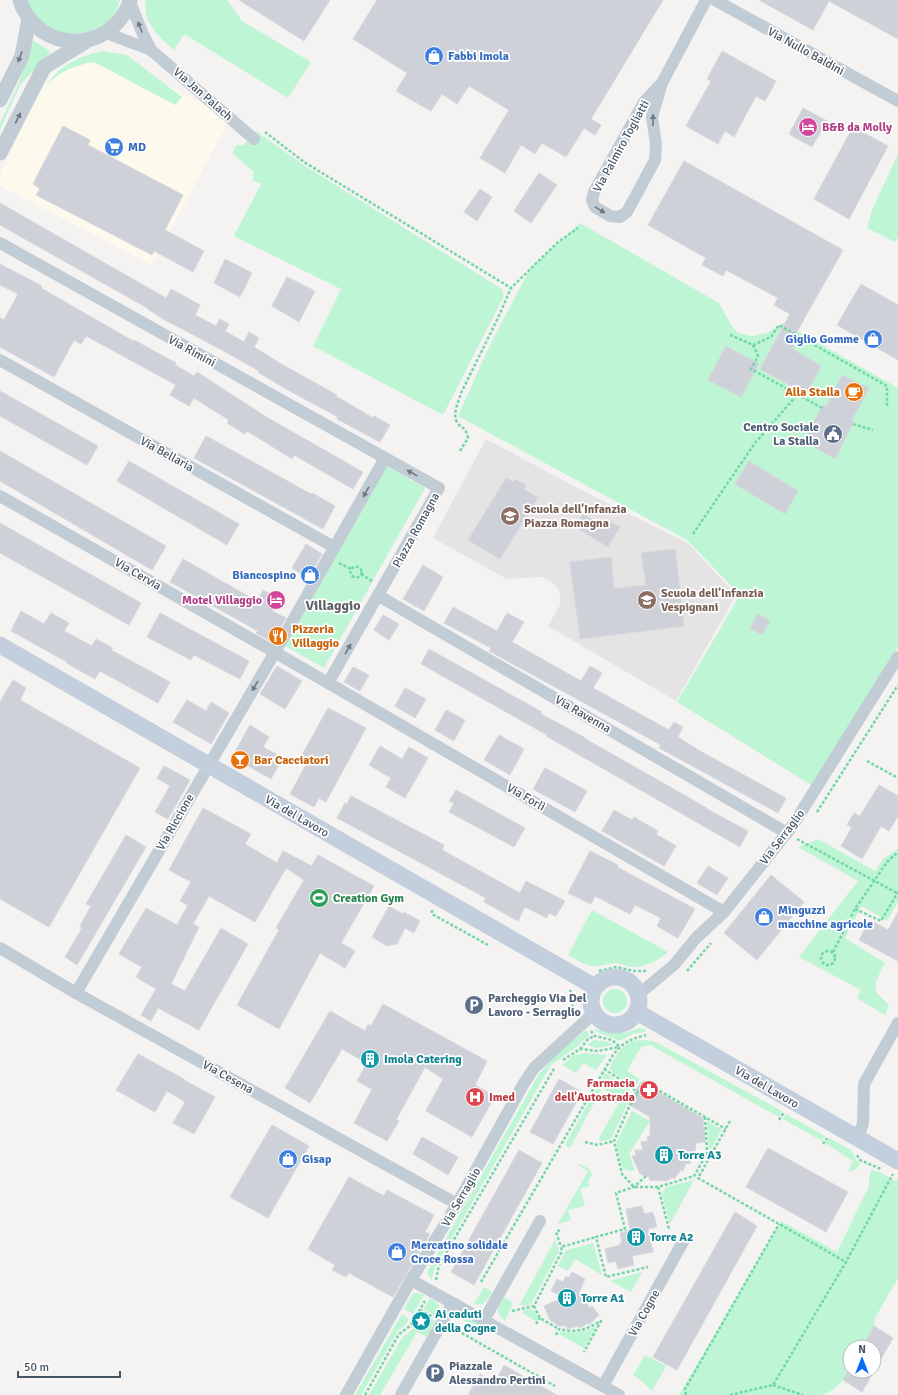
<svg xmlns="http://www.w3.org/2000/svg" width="898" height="1395" viewBox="0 0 898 1395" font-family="Signika,sans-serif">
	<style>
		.commercial { fill: #fef9ed }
		.education { fill: #e6e3e4 }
		.green { fill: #bef5d4 }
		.building { fill: #ced1d8; stroke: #d6d8de }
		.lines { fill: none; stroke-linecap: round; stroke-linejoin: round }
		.path { stroke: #72d7a7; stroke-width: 2.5; stroke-dasharray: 3 2; stroke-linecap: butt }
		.minor { stroke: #c2ccd5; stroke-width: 12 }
		.tertiary { stroke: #c2ccd5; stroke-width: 15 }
		.secondary { stroke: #c3cfdc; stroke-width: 17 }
		.oneway { fill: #6c7984 }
		.labels { text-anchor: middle; stroke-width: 3.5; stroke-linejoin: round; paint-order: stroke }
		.street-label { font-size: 12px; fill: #475562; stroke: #fff }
		.shop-label { font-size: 12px; font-weight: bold; fill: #366cbe; stroke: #fff; text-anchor: start }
		.hotel-label { font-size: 12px; font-weight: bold; fill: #b23c85; stroke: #fff; text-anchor: start }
		.food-label { font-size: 12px; font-weight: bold; fill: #c56008; stroke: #fff; text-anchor: start }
		.service-label { font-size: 12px; font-weight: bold; fill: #4e5e75; stroke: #fff; text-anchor: start }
		.education-label { font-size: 12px; font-weight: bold; fill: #785e54; stroke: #fff; text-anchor: start }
		.leisure-label { font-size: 12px; font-weight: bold; fill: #27864d; stroke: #fff; text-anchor: start }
		.culture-label { font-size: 12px; font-weight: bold; fill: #0d838f; stroke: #fff; text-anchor: start }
		.health-label { font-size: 12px; font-weight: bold; fill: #be3a42; stroke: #fff; text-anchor: end }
		.quarter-label { font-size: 14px; font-weight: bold; fill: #5e6268; stroke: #fff }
	</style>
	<rect width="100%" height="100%" fill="#f5f2f2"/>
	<polygon class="commercial" points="103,51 230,119 152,265 0,186 0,175 31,109 51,75 72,60"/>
	<polygon class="education" points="486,439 587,493 688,543 736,595 676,701 548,626 560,605 560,593 556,586 550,581 542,577 507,579 433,538"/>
	<g class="green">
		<polygon points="27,0 120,0 116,12 106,24 93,32 62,35 35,17"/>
		<path d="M146,0H227L242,21L311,62L288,98L184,34L174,50C159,37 142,22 146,0Z"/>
		<polygon points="31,39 51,52 20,85 0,130 0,123 19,83"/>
		<path d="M103,51L127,55L182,97L175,105L94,62C75,65 60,71 46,86C59,65 79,56 103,51Z"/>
		<polygon points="256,131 302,164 502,289 504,296 443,415 313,346 341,289 234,236 261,184 252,180 254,176 252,174 254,172 233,154 233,151 237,145 244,145"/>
		<polygon points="898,154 898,237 895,242 867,228 872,210"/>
		<polygon points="580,223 719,303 731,325 738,333 752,336 767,333 783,323 898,388 898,647 816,788 677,702 740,595 687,540 458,416 490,345 531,267"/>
		<polygon points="387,466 425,488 324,668 285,646"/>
		<polygon points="818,839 875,871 884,858 898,849 898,902 887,921 862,906 845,938 885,963 876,981 876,992 889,1005 885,1015 857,998 861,990 799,957 858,881 798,847"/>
		<path d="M592,910L668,952C660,960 645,967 634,967C628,967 622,964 616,963C609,963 603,966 597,966C586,967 577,960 568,955Z"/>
		<circle cx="615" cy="1001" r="12"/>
		<path d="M640,1028L645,1029V1032L633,1034L619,1041C611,1035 602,1036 594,1030C603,1028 611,1035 620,1033C627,1033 633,1030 640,1028Z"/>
		<path d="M586,1030L590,1036L586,1038L578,1046L551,1065L434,1269L432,1280C429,1277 427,1275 428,1270L539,1074L558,1053Z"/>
		<polygon points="594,1040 609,1042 614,1045 597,1048 587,1045"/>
		<polygon points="644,1040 653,1041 667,1048 782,1111 779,1117 650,1045 641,1047 627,1071 640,1079 636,1085 631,1084 612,1072 610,1068 611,1063 621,1049 632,1041"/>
		<polygon points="586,1053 607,1055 596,1070 583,1063 576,1073 562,1065 574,1055"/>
		<polygon points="605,1073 625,1086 632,1094 611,1139 600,1142 599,1138 621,1100 602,1088 570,1148 565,1145"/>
		<polygon points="632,1111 650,1121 629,1154 635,1170 629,1171 622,1168 616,1143"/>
		<polygon points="786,1114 825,1136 822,1141 783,1119"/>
		<polygon points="707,1121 722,1129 709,1153"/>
		<path d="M829,1138L851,1150L856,1160L860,1163C857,1169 855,1171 848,1171L853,1161L825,1143Z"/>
		<polygon points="580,1164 589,1169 592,1174 588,1182 590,1186 580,1189 585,1206 568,1210 571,1220 558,1224 588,1171 579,1166"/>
		<path d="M871,1170L880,1172L895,1181L898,1178V1278L875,1318L874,1326L862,1347H850C850,1353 851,1360 850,1366C848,1378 834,1391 823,1395H679L781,1221L837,1252L869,1186V1177Z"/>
		<polygon points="694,1180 670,1224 662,1194 666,1187"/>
		<polygon points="555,1240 559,1251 531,1304 523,1306 520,1304"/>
		<polygon points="593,1243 602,1275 575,1259 568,1271 558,1266 566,1250"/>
		<polygon points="642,1272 631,1292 610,1281"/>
		<path d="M484,1287L492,1292C487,1300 485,1307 474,1304Z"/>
		<polygon points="415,1293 419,1293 424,1295 413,1314 404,1309 412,1295"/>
		<path d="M504,1297L513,1303L505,1321C494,1312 498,1307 504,1297Z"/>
		<path d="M430,1298C438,1303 443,1306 438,1317L424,1309Z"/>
		<polygon points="457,1309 488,1327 485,1333 454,1315"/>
		<polygon points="531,1309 535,1311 539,1318 536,1321 522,1313 524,1310"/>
		<polygon points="422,1313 435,1321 427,1337 417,1332 380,1395 369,1395 402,1338 414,1328"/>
		<polygon points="402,1314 409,1319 406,1324 398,1331 361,1395 355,1395"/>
		<path d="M597,1326L584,1348L559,1334L561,1331C574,1334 584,1332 597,1326Z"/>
		<polygon points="645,1355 666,1366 652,1391 638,1378 633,1375"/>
	</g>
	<g class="building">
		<polygon points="239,0 330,0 304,41"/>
		<polygon points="377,0 663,0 591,119 601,125 595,135 584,128 566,157 542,143 535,154 521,145 505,173 480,158 509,110 469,86 457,104 442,94 431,111 396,91 407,73 353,39"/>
		<polygon points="759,0 898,0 898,39 829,1 813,30"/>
		<polygon points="722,51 776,81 765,101 756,96 734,137 725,131 718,144 686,126 711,81 707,79"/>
		<polygon points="803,108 827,121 812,147 789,134"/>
		<polygon points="63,126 90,140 88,145 183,195 165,230 204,251 193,272 154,251 152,255 36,195 40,189 33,184"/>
		<polygon points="853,127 888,146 849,219 814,199"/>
		<polygon points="684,161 843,250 794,337 797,339 792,349 821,366 806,394 760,369 790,314 774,305 778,298 726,270 723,276 702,265 706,258 648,225"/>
		<polygon points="539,173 557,185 531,223 514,211"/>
		<polygon points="480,189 492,197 477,221 464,212"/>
		<polygon points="0,203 166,298 171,289 200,305 195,315 216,326 220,319 229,324 225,331 244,342 249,332 259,338 254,347 283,365 337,395 336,396 373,418 374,416 390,425 380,442 337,419 338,417 284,388 258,372 259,371 222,350 165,320 149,310 149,309 0,225"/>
		<polygon points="225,259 252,273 240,297 214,283"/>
		<polygon points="0,264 42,286 41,288 133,341 134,340 176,363 175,365 194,376 197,372 268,418 363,472 353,489 294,455 292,459 247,431 245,434 227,423 229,420 194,398 189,406 170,395 176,385 86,336 81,344 74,340 54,377 0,347 0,318 4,320 18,294 0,285"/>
		<polygon points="287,277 315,291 299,322 272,306"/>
		<polygon points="861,284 898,305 898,360 837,325"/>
		<polygon points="726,346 759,364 741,397 708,380"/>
		<polygon points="842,375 869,388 852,420 854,421 835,459 804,441 823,405 826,407"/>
		<polygon points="0,391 98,446 87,465 0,416"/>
		<polygon points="206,436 311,494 312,493 335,506 323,529 194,458"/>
		<polygon points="0,451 166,546 152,570 0,481"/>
		<polygon points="129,461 239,524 227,545 117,481"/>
		<polygon points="749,461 798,491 785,514 735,484"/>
		<polygon points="506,478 513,482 515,479 526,485 524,489 538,498 500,559 468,540"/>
		<polygon points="583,514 606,528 610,522 620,527 608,547 575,527"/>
		<polygon points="0,523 141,603 129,625 0,553"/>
		<polygon points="306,544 322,554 308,578 292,568"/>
		<polygon points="675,549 684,626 580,639 570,562 611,557 614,589 646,585 641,553"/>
		<polygon points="183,559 257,601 263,590 279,599 272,611 286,618 272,642 256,633 258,631 170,582"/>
		<polygon points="423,565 443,577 424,611 403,599"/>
		<polygon points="453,607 497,631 507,613 524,622 512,642 581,681 590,666 602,673 593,688 669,730 674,722 683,727 678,737 700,751 786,798 778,813 687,763 659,748 661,745 489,651 491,648 444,623"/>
		<polygon points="21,611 44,624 51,613 69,623 64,631 92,646 96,639 113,648 111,650 170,682 158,703 100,671 95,679 66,663 67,662 11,631"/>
		<polygon points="160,613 249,661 240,679 194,655 191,660 147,637"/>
		<polygon points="758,614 770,621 762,635 750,628"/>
		<polygon points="383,615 399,624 389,640 374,630"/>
		<polygon points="429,649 542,712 541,714 584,737 584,738 707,808 707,809 748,831 740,847 546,736 547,735 421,664"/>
		<polygon points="277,666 302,681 285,709 260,694"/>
		<polygon points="353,667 369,675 360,691 344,682"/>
		<polygon points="13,680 26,688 20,700 140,768 49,927 0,899 0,702"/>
		<polygon points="405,688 426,699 415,718 395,706"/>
		<polygon points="187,700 206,711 211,702 229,713 211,744 173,722"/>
		<polygon points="328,708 366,728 326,802 319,798 314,807 290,794 308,761 301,757"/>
		<polygon points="446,710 465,720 454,741 435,730"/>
		<polygon points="250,725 269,737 263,747 283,758 271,779 232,757"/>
		<polygon points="499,735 524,749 510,775 484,760"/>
		<polygon points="380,746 402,759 409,747 428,758 405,798 386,787 391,778 369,765"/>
		<polygon points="164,766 190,780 168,819 155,812 170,786 157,778"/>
		<polygon points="545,768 587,791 575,812 533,789"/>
		<polygon points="879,785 898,796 898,816 889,831 881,826 862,859 841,846 852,827 847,825 854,813 860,816"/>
		<polygon points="456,790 525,828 514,847 449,812 454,803 449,801"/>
		<polygon points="351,796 444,845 442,850 520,893 526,881 565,901 556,916 549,913 547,918 525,907 518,921 484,902 486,898 337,818 345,803 347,804"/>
		<polygon points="203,808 251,834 245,844 277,863 283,851 312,866 318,855 374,886 341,943 355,951 345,968 320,953 279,1029 237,1005 279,930 276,928 304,880 286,868 255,922 209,896 193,924 199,927 171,984 185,991 221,928 248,944 199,1030 158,1008 151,1021 141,1015 156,989 136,977 142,967 119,954 146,908 177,925 188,905 180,901 191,882 169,870"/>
		<polygon points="614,810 632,820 634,817 658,831 656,834 676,846 664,866 602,831"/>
		<polygon points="126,835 146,847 77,965 65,957 82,928 80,926 91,906 86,904"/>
		<polygon points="590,851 618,865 617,867 695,909 678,938 657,926 661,918 635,905 630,914 595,896 591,904 568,893"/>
		<polygon points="708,866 728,878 717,895 697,883"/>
		<polygon points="771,875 804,902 757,960 724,933"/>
		<polygon points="389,906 403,914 404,912 420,921 414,933 405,928 397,944 387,946 372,937"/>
		<polygon points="898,912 898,961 859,940 870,920 888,930"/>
		<polygon points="383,1004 487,1061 475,1085 495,1096 472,1137 426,1111 443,1079 425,1067 396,1120 399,1121 387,1141 354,1123 372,1089 357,1081 367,1063 342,1049 310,1103 285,1088 330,1011 365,1031 368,1024 371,1026"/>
		<polygon points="138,1054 184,1079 184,1080 215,1097 194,1134 173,1123 185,1102 167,1091 155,1112 116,1090"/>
		<polygon points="559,1079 582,1092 553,1144 530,1132"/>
		<polygon points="641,1082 703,1118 705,1142 696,1143 695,1155 691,1155 690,1164 686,1163 683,1171 681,1170 674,1179 673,1177 667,1181 650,1180 649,1177 640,1174 632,1156 636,1155 635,1150 643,1150 641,1142 648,1141 647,1137 650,1136 650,1117 628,1104"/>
		<polygon points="272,1125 309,1146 268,1218 230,1197"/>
		<polygon points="422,1137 458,1157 448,1175 413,1154"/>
		<polygon points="768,1148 848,1192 826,1232 746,1187"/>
		<polygon points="519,1150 542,1163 474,1285 451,1272"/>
		<polygon points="349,1177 384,1196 387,1190 434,1215 425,1232 430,1234 393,1297 349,1273 346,1277 332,1270 335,1265 308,1249"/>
		<polygon points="642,1206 644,1214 653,1212 657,1227 648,1229 653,1252 632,1256 634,1265 618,1269 616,1261 608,1263 605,1249 620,1245 620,1243 622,1242 620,1233 630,1230 626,1209"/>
		<polygon points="735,1212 757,1226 677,1370 653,1357"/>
		<polygon points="572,1272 585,1279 579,1293 590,1308 592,1306 599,1315 589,1325 588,1323 580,1328 578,1326 567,1329 567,1326 559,1326 550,1320 544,1306 564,1297 551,1291 557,1279 563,1282 566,1276 569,1278"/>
		<polygon points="874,1326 893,1338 874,1371 874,1347 862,1347"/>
		<polygon points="504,1365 521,1375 557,1395 468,1395 480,1374 495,1383"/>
		<polygon points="848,1371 874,1371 862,1392 843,1380"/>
	</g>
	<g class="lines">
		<g class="path">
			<polyline points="265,132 304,162 511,288"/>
			<polyline points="730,335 753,345 771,337 779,325 887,386 887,406"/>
			<polyline points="753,345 758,356 751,369 822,408"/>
			<polyline points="853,424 873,430"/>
			<path d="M460,451L468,438C465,425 462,430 457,422C452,414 459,401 461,393L498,318L511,288L558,242L578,228"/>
			<polyline points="693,534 755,443 797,395"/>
			<polyline points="339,563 351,569"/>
			<circle cx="356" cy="572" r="5.5"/>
			<polyline points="361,574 372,581"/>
			<polyline points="867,761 898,778"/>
			<polyline points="817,812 898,685"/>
			<polyline points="797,839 897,893"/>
			<polyline points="855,909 881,921 898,892"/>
			<polyline points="432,910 432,914 488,945"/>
			<circle cx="828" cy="958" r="7"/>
			<polyline points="833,952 855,909 887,862 898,852"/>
			<polyline points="599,971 616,967 634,971 647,971"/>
			<polyline points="687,971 711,943"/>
			<polyline points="570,990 573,1001 571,1016"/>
			<polyline points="591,1031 595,1036 612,1040 619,1046"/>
			<polyline points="580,1049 588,1039 595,1036"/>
			<polyline points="563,1060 580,1049 598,1051 619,1047"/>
			<polyline points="604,1069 629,1085 638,1093"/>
			<polyline points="705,1117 707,1153 694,1176 658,1187 634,1187 622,1174 614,1141 629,1107 644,1082 726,1129"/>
			<polyline points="779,1120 784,1112"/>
			<polyline points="730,1121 698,1178 846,1262"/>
			<polyline points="585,1142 598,1145 614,1141"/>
			<polyline points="823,1144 827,1138"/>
			<polyline points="857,1155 860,1160 881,1169"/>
			<polyline points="646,1176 634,1187 616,1193 625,1229 596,1237 606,1277 648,1267"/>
			<polyline points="658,1187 669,1229"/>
			<polyline points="560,1230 556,1232 561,1247"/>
			<polyline points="436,1280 439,1265 555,1067"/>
			<path d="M481,1282L613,1055C623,1042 631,1039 646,1035"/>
			<polyline points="534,1306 540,1318 559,1329"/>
			<polyline points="420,1310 433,1317"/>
			<polyline points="512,1311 534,1306 562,1251 561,1247 596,1237"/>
			<polyline points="536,1324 540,1318"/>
			<polyline points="453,1328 555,1386"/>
			<path d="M556,1335L559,1329C578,1333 584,1330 601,1321L584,1352"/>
			<polyline points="773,1385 803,1395"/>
			<polyline points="365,1395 399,1334 410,1326 425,1301"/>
			<polyline points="686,1395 685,1389 779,1224"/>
			<polyline points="730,1395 773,1385 846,1262 893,1174"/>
		</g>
		<g class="minor">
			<polyline points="715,0 898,101"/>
			<polyline points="130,2 142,32 151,50"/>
			<polyline points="106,33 151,50 254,139"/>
			<polyline points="662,83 644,102 594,192 592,200 595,207 610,216 620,217 627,212 655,160 656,144 652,117 662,83 706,0"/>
			<polyline points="0,243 439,488 328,683"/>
			<polyline points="0,360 334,547"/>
			<polyline points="0,496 271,650 724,912"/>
			<polyline points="379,596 787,833"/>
			<polyline points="0,948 76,993 457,1204"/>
			<polyline points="76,993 275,652 385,458"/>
			<polyline points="639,994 674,965 696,938 724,912 793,825 898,657"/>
			<polyline points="858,1138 863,1123 864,1084 898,1023"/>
			<polyline points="411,1280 619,1395"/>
			<polyline points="484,1320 540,1221"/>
			<polyline points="603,1386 684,1240"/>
			<polyline points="346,1395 411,1280 457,1204 524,1083 534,1068 594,1013"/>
			<polyline points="401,1395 453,1303"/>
		</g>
		<g class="tertiary">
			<path d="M20,0C22,8 28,18 34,24C56,46 91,47 114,26C121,19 128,10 130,0"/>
			<polyline points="0,100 22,56 29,19"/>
			<polyline points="0,153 44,67 85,42"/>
		</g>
		<g class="secondary">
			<polyline points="0,645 595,987"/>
			<circle cx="615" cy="1001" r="24"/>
			<polyline points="637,1012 898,1161"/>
		</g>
	</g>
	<defs><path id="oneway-solid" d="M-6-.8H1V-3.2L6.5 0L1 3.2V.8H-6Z"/></defs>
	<g class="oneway">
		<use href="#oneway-solid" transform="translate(140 27) rotate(-112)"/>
		<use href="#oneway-solid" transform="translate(20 57) rotate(110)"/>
		<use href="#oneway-solid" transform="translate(18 118) rotate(-63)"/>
		<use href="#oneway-solid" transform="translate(653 120) rotate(-89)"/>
		<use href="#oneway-solid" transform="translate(600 210) rotate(31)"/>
		<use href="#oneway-solid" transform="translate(412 473) rotate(-151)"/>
		<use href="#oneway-solid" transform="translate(366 492) rotate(119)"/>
		<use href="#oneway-solid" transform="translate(348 649) rotate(-60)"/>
		<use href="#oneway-solid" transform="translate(255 686) rotate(121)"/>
	</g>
	<defs>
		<g id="shop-disc" transform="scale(1)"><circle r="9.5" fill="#3f7fe0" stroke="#fff"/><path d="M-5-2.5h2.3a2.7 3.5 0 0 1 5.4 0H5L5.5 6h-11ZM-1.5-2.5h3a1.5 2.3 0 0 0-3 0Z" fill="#fff"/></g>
		<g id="hotel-disc" transform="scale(1)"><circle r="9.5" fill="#d1479c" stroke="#fff"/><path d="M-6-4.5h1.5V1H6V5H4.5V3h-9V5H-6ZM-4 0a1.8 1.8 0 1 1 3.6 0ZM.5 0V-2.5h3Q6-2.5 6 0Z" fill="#fff"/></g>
		<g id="supermarket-disc" transform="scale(1)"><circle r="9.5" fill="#3f7fe0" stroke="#fff"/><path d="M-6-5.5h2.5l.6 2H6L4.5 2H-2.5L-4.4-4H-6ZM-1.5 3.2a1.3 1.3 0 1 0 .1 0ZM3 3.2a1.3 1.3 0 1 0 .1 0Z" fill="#fff"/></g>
		<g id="cafe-disc" transform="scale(1)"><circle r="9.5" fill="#e8710a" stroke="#fff"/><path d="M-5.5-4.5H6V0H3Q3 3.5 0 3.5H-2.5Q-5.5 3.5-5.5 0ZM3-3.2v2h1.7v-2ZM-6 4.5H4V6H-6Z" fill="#fff"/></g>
		<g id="civic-disc" transform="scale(1)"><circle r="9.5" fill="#5c6f8a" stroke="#fff"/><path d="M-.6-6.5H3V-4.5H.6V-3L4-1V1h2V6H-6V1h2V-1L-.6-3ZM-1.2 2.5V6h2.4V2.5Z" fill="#fff"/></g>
		<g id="school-disc" transform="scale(1)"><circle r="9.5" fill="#8d6e63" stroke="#fff"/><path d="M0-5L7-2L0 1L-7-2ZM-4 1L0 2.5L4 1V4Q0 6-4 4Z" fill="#fff"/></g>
		<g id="restaurant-disc" transform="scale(1)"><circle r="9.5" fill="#e8710a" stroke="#fff"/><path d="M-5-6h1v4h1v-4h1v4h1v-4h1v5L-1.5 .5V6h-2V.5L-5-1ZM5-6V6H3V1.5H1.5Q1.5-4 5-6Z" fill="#fff"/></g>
		<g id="bar-disc" transform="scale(1)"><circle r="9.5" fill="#e8710a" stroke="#fff"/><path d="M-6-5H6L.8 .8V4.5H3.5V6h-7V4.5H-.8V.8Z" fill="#fff"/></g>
		<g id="stadium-disc" transform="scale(1)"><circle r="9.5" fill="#2e9e5b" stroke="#fff"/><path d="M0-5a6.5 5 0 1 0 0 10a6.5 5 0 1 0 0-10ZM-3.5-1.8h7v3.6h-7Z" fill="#fff"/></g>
		<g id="parking-disc" transform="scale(1)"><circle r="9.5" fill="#5c6f8a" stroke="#fff"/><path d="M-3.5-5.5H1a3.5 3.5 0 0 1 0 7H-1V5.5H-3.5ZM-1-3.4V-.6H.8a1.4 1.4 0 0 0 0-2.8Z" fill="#fff"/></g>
		<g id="building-disc" transform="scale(1)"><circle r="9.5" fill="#0f9aa8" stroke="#fff"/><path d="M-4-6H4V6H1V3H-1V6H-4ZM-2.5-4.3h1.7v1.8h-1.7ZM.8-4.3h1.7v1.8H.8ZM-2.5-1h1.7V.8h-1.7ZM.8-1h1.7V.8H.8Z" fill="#fff"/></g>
		<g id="pharmacy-disc" transform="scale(1)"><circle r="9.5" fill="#e0444e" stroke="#fff"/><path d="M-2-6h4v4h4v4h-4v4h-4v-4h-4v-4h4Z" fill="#fff"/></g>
		<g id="hospital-disc" transform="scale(1)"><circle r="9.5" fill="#e0444e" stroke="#fff"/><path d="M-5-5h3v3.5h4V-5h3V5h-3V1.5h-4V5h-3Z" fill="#fff"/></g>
		<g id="sight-disc" transform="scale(1)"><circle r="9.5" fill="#0f9aa8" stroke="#fff"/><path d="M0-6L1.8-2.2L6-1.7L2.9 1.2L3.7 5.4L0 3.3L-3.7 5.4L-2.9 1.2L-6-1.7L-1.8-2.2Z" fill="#fff"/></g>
	</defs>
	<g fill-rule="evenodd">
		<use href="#shop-disc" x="434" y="56"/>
		<use href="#hotel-disc" x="808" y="127"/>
		<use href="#supermarket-disc" x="114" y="147"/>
		<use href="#shop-disc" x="873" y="339"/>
		<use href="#cafe-disc" x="854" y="392"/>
		<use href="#civic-disc" x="833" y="434"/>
		<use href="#school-disc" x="510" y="516"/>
		<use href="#shop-disc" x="310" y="575"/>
		<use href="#hotel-disc" x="276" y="600"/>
		<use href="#school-disc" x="647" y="600"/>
		<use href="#restaurant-disc" x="278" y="636"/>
		<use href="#bar-disc" x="240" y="760"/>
		<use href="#stadium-disc" x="319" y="898"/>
		<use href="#shop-disc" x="764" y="917"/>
		<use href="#parking-disc" x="474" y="1005"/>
		<use href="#building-disc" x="370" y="1059"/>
		<use href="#pharmacy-disc" x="649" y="1090"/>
		<use href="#hospital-disc" x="475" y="1097"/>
		<use href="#building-disc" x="664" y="1155"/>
		<use href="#shop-disc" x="288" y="1159"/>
		<use href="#building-disc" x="636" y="1237"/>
		<use href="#shop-disc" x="397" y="1252"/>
		<use href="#building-disc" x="567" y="1298"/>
		<use href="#sight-disc" x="421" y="1321"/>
		<use href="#parking-disc" x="435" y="1373"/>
	</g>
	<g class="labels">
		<g class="street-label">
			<text transform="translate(806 51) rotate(29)" y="4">Via Nullo Baldini</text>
			<text transform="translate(203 94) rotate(41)" y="4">Via Jan Palach</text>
			<text transform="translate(621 146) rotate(-61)" y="4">Via Palmiro Togliatti</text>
			<text transform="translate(192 351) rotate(29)" y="4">Via Rimini</text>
			<text transform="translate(167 454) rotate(29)" y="4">Via Bellaria</text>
			<text transform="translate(416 530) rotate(-61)" y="4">Piazza Romagna</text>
			<text transform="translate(138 574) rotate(30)" y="4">Via Cervia</text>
			<text transform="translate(583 714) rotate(30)" y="4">Via Ravenna</text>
			<text transform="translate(526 797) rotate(30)" y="4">Via Forlì</text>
			<text transform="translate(297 816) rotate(30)" y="4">Via del Lavoro</text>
			<text transform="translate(175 822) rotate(-60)" y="4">Via Riccione</text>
			<text transform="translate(782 837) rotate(-53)" y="4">Via Serraglio</text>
			<text transform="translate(228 1077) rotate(29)" y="4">Via Cesena</text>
			<text transform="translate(767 1087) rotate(30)" y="4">Via del Lavoro</text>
			<text transform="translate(461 1197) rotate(-60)" y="4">Via Serraglio</text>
			<text transform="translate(644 1313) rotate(-61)" y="4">Via Cogne</text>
		</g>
		<g class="shop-label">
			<text x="448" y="60">Fabbi Imola</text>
			<text x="128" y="151">MD</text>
			<text x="859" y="343" text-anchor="end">Giglio Gomme</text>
			<text x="296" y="579" text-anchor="end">Biancospino</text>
			<text x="778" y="914">Minguzzi<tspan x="778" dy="14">macchine agricole</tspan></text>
			<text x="302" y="1163">Gisap</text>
			<text x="411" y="1249">Mercatino solidale<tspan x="411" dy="14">Croce Rossa</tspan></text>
		</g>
		<g class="hotel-label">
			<text x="822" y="131">B&amp;B da Molly</text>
			<text x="262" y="604" text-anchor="end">Motel Villaggio</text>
		</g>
		<g class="food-label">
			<text x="840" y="396" text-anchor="end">Alla Stalla</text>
			<text x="292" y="633">Pizzeria<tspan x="292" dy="14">Villaggio</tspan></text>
			<text x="254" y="764">Bar Cacciatori</text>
		</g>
		<g class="service-label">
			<text x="819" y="431" text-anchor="end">Centro Sociale<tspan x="819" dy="14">La Stalla</tspan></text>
			<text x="488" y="1002">Parcheggio Via Del<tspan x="488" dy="14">Lavoro - Serraglio</tspan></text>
			<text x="449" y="1370">Piazzale<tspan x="449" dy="14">Alessandro Pertini</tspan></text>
		</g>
		<g class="education-label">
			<text x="524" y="513">Scuola dell'Infanzia<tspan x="524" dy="14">Piazza Romagna</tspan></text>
			<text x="661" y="597">Scuola dell'Infanzia<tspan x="661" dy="14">Vespignani</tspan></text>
		</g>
		<g class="leisure-label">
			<text x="333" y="902">Creation Gym</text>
		</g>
		<g class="culture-label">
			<text x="384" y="1063">Imola Catering</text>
			<text x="678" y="1159">Torre A3</text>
			<text x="650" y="1241">Torre A2</text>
			<text x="581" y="1302">Torre A1</text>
			<text x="435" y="1318">Ai caduti<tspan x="435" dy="14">della Cogne</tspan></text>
		</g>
		<g class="health-label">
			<text x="635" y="1087">Farmacia<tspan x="635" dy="14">dell'Autostrada</tspan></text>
			<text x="489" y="1101" text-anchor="start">Imed</text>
		</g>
		<g class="quarter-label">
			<text x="333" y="610">Villaggio</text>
		</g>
	</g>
	<g transform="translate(862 1359)"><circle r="19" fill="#ffffff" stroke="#b5bbc0"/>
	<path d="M0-3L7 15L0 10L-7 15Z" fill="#076cfa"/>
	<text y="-6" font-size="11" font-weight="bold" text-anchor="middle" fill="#475562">N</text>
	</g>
	<path d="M18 1371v6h102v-6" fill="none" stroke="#475562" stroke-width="2"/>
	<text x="24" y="1371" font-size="12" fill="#475562" stroke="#ffffff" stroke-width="3" paint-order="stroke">50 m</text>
</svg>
